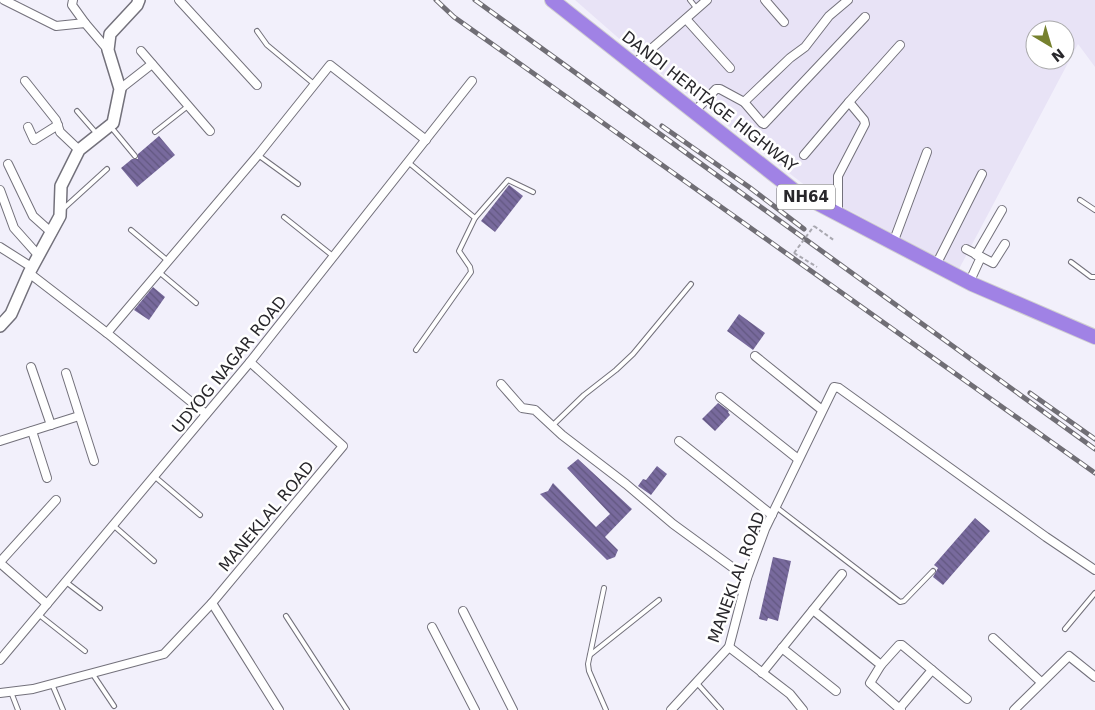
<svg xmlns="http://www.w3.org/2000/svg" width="1095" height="710" viewBox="0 0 1095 710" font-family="'DejaVu Sans',sans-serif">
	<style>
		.built { fill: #e8e3f6; fill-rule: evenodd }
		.building { fill: url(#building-back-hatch) }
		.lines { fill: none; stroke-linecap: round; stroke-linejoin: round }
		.lane-casing { stroke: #73717b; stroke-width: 6 }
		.street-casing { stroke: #73717b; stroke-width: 10 }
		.secondary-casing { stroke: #73717b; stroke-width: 14 }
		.highway-casing { stroke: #d0cfd0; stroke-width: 16 }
		.path { stroke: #a9a8b0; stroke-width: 2; stroke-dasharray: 4 2.5; stroke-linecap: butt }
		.lane { stroke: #fff; stroke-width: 4 }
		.street { stroke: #fff; stroke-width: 8 }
		.secondary { stroke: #fff; stroke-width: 11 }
		.highway { stroke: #a082e5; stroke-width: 14 }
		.rail-casing { stroke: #706e75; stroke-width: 5 }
		.rail { stroke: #fff; stroke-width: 3; stroke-dasharray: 9; stroke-linecap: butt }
		.path-bridge { stroke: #a9a8b0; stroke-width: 2; stroke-dasharray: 4 2.5; stroke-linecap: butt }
		.labels { text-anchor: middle; stroke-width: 5; stroke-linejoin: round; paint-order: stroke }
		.shield { fill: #fff; stroke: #68686b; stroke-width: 1 }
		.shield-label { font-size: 15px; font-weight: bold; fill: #28272b }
		.street-label { font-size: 16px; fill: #28272b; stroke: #fff }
	</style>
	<defs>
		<pattern id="building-back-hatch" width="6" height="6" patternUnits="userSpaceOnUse" patternTransform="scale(1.25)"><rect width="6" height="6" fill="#786a9d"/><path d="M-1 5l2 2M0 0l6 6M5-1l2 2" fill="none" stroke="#625780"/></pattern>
	</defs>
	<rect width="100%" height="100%" fill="#f2f0fb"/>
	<path class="built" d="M575,0H1095V67L1078,44L959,269L811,190L647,63ZM1035,30H1065V60H1035Z"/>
	<g class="building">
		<polygon points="159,136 175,155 137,187 121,168 132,159 138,159 138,154"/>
		<polygon points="509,185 523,196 495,232 481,221"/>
		<polygon points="153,287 165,297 149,320 134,310"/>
		<polygon points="739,314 765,333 753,350 727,331"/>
		<polygon points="718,403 729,411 728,412 730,415 715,431 702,419"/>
		<polygon points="578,459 632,509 605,537 618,550 615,557 607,560 540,494 548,491 553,483 596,527 610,514 567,468"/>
		<polygon points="657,466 667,474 651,495 638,486 643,479 646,480"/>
		<polygon points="975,518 990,531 943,585 933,577 938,568 934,565"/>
		<polygon points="773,557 791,561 778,621 768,618 767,621 759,619"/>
	</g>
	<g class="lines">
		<g class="lane-casing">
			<g id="lane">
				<polyline points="690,0 697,9"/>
				<polyline points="257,31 267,45 314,84"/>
				<polyline points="77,111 97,134"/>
				<polyline points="111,127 135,156"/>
				<polyline points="155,132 188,106"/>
				<polyline points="258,155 298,184"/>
				<polyline points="408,162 475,218 459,251 470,267 471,272 416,350"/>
				<polyline points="1080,200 1095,210"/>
				<polyline points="63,209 107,169"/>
				<polyline points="284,217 333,256"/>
				<polyline points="475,218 508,180 533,192"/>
				<polyline points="131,230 168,261"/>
				<polyline points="1071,262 1091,277 1095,277"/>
				<polyline points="159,272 196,303"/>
				<polyline points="552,426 584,395 616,370 633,354 691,284"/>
				<polyline points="154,476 200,515"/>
				<polyline points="776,507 900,602 904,601 933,571"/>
				<polyline points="113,525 154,561"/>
				<polyline points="66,582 100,608"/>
				<polyline points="604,588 588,664 589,671 606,710"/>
				<polyline points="38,614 85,651"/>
				<polyline points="286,616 347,710"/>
				<polyline points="1065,629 1095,593"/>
				<polyline points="590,655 659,600"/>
				<polyline points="92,673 114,706"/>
				<polyline points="696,682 721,710"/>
				<polyline points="52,684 63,710"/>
				<polyline points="11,692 18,710"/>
			</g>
		</g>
		<g class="street-casing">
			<g id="street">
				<polyline points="4,0 56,26 85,23 108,50"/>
				<polyline points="73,0 72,5 85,23"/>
				<polyline points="179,0 257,85"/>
				<polyline points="765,0 784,22"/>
				<polyline points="686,19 730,68"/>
				<polyline points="141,51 210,131"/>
				<polyline points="634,64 707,0"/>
				<polyline points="25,81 56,120 60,132 79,150"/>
				<polyline points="120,89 152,64"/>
				<polyline points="744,102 762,123 764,124 865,17"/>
				<polyline points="694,112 716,89 720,89 744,102 790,58 805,47 829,16 848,0"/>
				<polyline points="28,127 34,140 58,125"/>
				<polyline points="804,155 849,102 900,45"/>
				<polyline points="8,164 33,216 52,233"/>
				<polyline points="0,190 14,228 39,256"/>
				<polyline points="838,213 838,176 865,124 864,120 849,102"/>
				<polyline points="893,243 927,152"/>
				<polyline points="0,247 33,268"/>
				<polyline points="966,249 993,263 1005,244"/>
				<polyline points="976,255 1002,210"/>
				<polyline points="936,265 982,174"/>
				<polyline points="29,273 107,333 206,414"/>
				<polyline points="969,283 981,257"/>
				<polyline points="107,333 258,155 330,65 426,140"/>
				<polyline points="755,356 822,410"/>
				<polyline points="250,362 343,446 212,603 279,710"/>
				<polyline points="31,367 51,425"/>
				<polyline points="66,373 94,461"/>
				<polyline points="501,384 522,408 535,410 562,435 626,484 673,524 747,578"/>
				<polyline points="720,397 798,459"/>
				<polyline points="32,431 47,478"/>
				<polyline points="0,441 79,416"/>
				<polyline points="679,441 772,515"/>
				<polyline points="0,562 56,500"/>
				<polyline points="0,563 47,604"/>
				<polyline points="813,610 881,665 870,683 901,710"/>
				<polyline points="463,611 513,710"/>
				<polyline points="432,627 475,710"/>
				<polyline points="993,638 1041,682"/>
				<polyline points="729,647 790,694 803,710"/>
				<polyline points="782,648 836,691"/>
				<polyline points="0,660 250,362 472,81"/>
				<polyline points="881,665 899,645 902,645 967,699"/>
				<polyline points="762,673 842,574"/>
				<polyline points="0,693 33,689 164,654 212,603"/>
				<polyline points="899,709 932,670"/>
				<polyline points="671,710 729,647 747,578 765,529 834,387 839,388 1046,537 1095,570"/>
				<polyline points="1014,710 1069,656 1095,677"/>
			</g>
		</g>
		<g class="secondary-casing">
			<polyline id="secondary" points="0,326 11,314 29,273 60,216 61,186 79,150 113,123 120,89 108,50 110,34 137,5 139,0"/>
		</g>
		<g class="highway-casing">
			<polyline id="highway" points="552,0 796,192 972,284 1095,337"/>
		</g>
		<g class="path">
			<polyline points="814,226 835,241"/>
			<polyline points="794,253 817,267"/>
		</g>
		<use href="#lane" class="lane"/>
		<use href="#street" class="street"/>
		<use href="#secondary" class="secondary"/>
		<use href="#highway" class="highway"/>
		<g class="rail-casing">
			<g id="rail">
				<polyline points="436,0 454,17 502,51 1095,473"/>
				<polyline points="475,0 1095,449"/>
				<polyline points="662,126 749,187 804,229"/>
				<polyline points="1030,393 1095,439"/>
			</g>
		</g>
		<use href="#rail" class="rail"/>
		<polyline class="path-bridge" points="794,253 814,226"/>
	</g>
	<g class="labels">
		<rect class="shield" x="777" y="184.5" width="58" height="25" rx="4"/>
		<g class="shield-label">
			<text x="806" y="202">NH64</text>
		</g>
		<g class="street-label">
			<text transform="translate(710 101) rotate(38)" y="6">DANDI HERITAGE HIGHWAY</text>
			<text transform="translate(229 364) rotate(-51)" y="6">UDYOG NAGAR ROAD</text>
			<text transform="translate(266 516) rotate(-50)" y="6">MANEKLAL ROAD</text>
			<text transform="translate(736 577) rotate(-70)" y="6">MANEKLAL ROAD</text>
		</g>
	</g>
	<g transform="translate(1050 45) rotate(142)"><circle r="24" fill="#ffffff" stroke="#a9a9aa"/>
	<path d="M0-4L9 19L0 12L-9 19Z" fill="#76812e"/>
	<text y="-8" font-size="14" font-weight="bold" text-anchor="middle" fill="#28272b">N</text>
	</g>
</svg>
